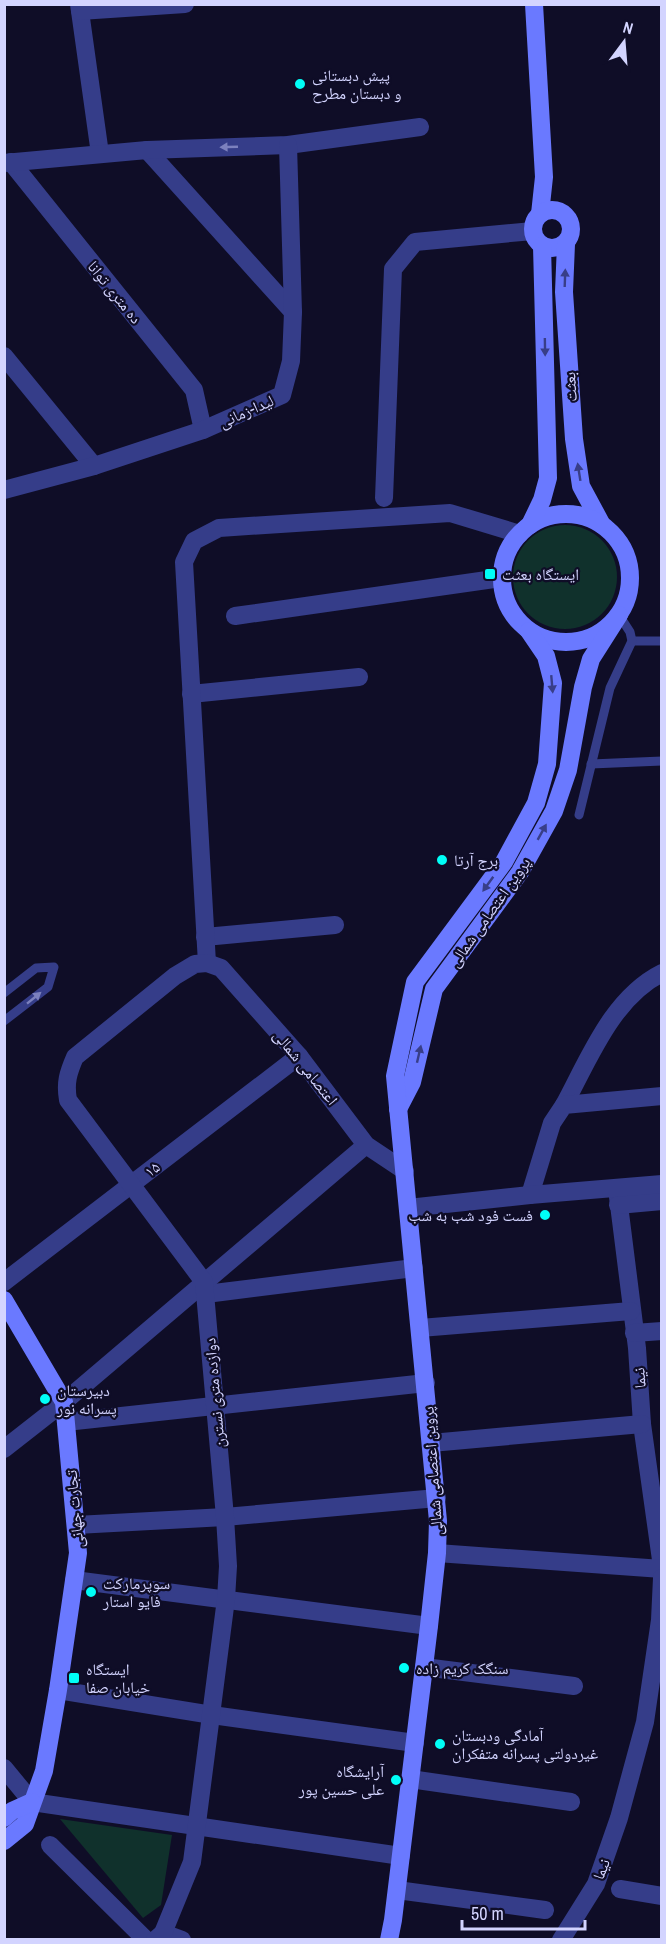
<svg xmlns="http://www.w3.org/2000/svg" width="666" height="1944" viewBox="0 0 666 1944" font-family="'Archivo Narrow','Noto Naskh Arabic',sans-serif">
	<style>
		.green { fill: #10312c }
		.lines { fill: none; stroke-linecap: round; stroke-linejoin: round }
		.lane { stroke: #353d89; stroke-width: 9 }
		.street { stroke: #353d89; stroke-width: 18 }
		.secondary { stroke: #6a79ff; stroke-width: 18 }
		.oneway { fill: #7c81be }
		.oneway2 { fill: #383e88 }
		.poi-dot { fill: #00fef7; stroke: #0f0d27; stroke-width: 2 }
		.labels { text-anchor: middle; stroke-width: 4.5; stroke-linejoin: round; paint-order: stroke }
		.poi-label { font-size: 16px; fill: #d3d4ff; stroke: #0f0d27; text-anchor: start }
		.street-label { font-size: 16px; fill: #d3d4ff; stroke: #0f0d27 }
	</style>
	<rect width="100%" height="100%" fill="#0f0d27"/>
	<g class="green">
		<circle cx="565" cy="577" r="52"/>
		<polygon points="60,1819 172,1835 161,1905 143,1918"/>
	</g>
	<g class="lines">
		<g class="lane">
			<polyline points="632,641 662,641"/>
			<polyline points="591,764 662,761"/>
			<polyline points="579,815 610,688 632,641 630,632 619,615"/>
			<polyline points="4,993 36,968 54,967 48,987 4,1021"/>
		</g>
		<g class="street">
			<polyline points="79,4 100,154"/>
			<polyline points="80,11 185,4"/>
			<polyline points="147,150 293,312"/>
			<polyline points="11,162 194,390 203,430"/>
			<polyline points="4,163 147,150 288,145 420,127"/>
			<polyline points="4,356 94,466"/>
			<polyline points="4,490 94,466 203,430 282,395 291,361 293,312 288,145"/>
			<polyline points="384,498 393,269 415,242 533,231"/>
			<polyline points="235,616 501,578"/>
			<polyline points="191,694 359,677"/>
			<polyline points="205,937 335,925"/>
			<polyline points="207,963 184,562 194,541 219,528 450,513 520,534"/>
			<path d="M564,1105C589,1059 612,998 662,973"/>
			<polyline points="617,1189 637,1348 642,1424 662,1567"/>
			<polyline points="530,1195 552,1123 564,1105 662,1096"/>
			<polyline points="618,1205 662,1201"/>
			<polyline points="408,1208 530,1195 662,1184"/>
			<polyline points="4,1282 299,1056"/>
			<polyline points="206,1294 414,1268"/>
			<polyline points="420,1328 631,1311"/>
			<polyline points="634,1333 662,1331"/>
			<polyline points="66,1422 426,1383"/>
			<polyline points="431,1443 642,1424"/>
			<polyline points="4,1449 64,1402 366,1145"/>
			<polyline points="76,1525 225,1517 437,1498"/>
			<polyline points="437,1553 662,1569"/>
			<polyline points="74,1580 429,1626"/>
			<polyline points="424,1667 574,1686"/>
			<polyline points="58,1690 212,1715 415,1743"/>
			<polyline points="4,1768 32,1802 401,1856"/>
			<polyline points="410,1779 571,1802"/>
			<polyline points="50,1845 146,1940"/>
			<polyline points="620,1889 662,1896"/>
			<polyline points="397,1890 545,1910"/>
			<polyline points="163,1933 182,1940"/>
			<path d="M155,1940L163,1933L192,1862L226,1599L228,1566L225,1517L204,1282L68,1100C65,1083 68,1073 75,1057L175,976L195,964L207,963L221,968L299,1056L366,1145L405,1171"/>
			<polyline points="561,1940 596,1884 619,1818 645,1722 660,1620 662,1578"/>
		</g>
		<g class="secondary">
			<polyline points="534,4 544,177 540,214"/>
			<circle cx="552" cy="229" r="19"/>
			<polyline points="566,244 564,292 574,439 581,486 602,525"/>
			<circle cx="566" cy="578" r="64"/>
			<polyline points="530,525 542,500 548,478 542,246"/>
			<polyline points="398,1109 412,1082 434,989 520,872 554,811 568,770 583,687 591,659 619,615"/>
			<polyline points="4,1300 64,1402 78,1553 58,1690 44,1771 25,1824 4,1841"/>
			<polyline points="4,1818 12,1811 32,1802"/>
			<polyline points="389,1940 393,1920 429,1626 437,1553 438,1521 395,1076 415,982 504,862 536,803 547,764 553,683 546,656 529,631"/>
		</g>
	</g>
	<defs><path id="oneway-solid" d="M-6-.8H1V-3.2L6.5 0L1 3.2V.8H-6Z" transform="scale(1.5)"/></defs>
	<g class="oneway">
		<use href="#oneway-solid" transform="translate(229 147) rotate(178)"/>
		<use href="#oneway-solid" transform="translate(34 998) rotate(-39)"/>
	</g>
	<g class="oneway2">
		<use href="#oneway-solid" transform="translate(565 278) rotate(-88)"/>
		<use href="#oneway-solid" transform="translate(545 347) rotate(89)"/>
		<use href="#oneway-solid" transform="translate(579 472) rotate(-99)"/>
		<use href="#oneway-solid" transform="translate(552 684) rotate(85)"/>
		<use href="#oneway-solid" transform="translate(542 832) rotate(-61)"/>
		<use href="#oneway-solid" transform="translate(488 884) rotate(126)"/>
		<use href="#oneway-solid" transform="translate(419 1054) rotate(-77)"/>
	</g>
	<g class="poi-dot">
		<circle cx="300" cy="84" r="6"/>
		<rect x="484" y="568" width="12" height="12" rx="3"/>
		<circle cx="442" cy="860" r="6"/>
		<circle cx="545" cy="1215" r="6"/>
		<circle cx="45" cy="1399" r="6"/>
		<circle cx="91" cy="1592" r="6"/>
		<circle cx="404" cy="1668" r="6"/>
		<rect x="68" y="1672" width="12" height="12" rx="3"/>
		<circle cx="440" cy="1744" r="6"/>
		<circle cx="396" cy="1780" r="6"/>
	</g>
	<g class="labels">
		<g class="poi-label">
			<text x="312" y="81">پیش دبستانی<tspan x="312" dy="18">و دبستان مطرح</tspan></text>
			<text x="502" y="580">ایستگاه بعثت</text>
			<text x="454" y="866">برج آرتا</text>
			<text x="533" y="1221" text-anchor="end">فست فود شب به شب</text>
			<text x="57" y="1396">دبیرستان<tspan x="57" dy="18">پسرانه نور</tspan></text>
			<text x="103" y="1589">سوپرمارکت<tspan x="103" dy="18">فایو استار</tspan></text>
			<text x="416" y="1674">سنگک کریم زاده</text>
			<text x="86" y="1675">ایستگاه<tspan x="86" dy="18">خیابان صفا</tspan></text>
			<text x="452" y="1741">آمادگی ودبستان<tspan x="452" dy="18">غیردولتی پسرانه متفکران</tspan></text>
			<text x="384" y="1777" text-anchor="end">آرایشگاه<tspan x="384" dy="18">علی حسین پور</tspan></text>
		</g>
		<g class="street-label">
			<text transform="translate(115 292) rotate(51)" y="6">ده متری توانا</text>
			<text transform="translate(570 387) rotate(-94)" y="6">بعثت</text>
			<text transform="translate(246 411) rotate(-24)" y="6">لیدا-زمانی</text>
			<text transform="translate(489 912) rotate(-55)" y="6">پروین اعتصامی شمالی</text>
			<text transform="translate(306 1067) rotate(51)" y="6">اعتصامی شمالی</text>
			<text transform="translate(152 1169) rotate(-37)" y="6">۱۵</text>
			<text transform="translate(639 1378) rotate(-94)" y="6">نیما</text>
			<text transform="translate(214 1393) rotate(-95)" y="6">دوازده متری نسترن</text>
			<text transform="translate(432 1471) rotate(-94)" y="6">پروین اعتصامی شمالی</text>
			<text transform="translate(74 1509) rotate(-95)" y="6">تجارت جهانی</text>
			<text transform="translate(601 1869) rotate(-69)" y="6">نیما</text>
		</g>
	</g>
	<rect width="666" height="1944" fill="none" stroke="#d3d4ff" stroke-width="12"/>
	<g transform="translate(624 42) rotate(16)" stroke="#0f0d27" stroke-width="4.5" paint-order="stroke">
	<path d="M0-4.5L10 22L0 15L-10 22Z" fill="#d3d4ff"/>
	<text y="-9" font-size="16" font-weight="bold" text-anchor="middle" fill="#d3d4ff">N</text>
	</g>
	<path d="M462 1920v9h123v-9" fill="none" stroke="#d3d4ff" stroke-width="3"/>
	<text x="471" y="1920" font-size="18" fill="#d3d4ff" stroke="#0f0d27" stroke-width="4.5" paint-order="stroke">50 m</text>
</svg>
